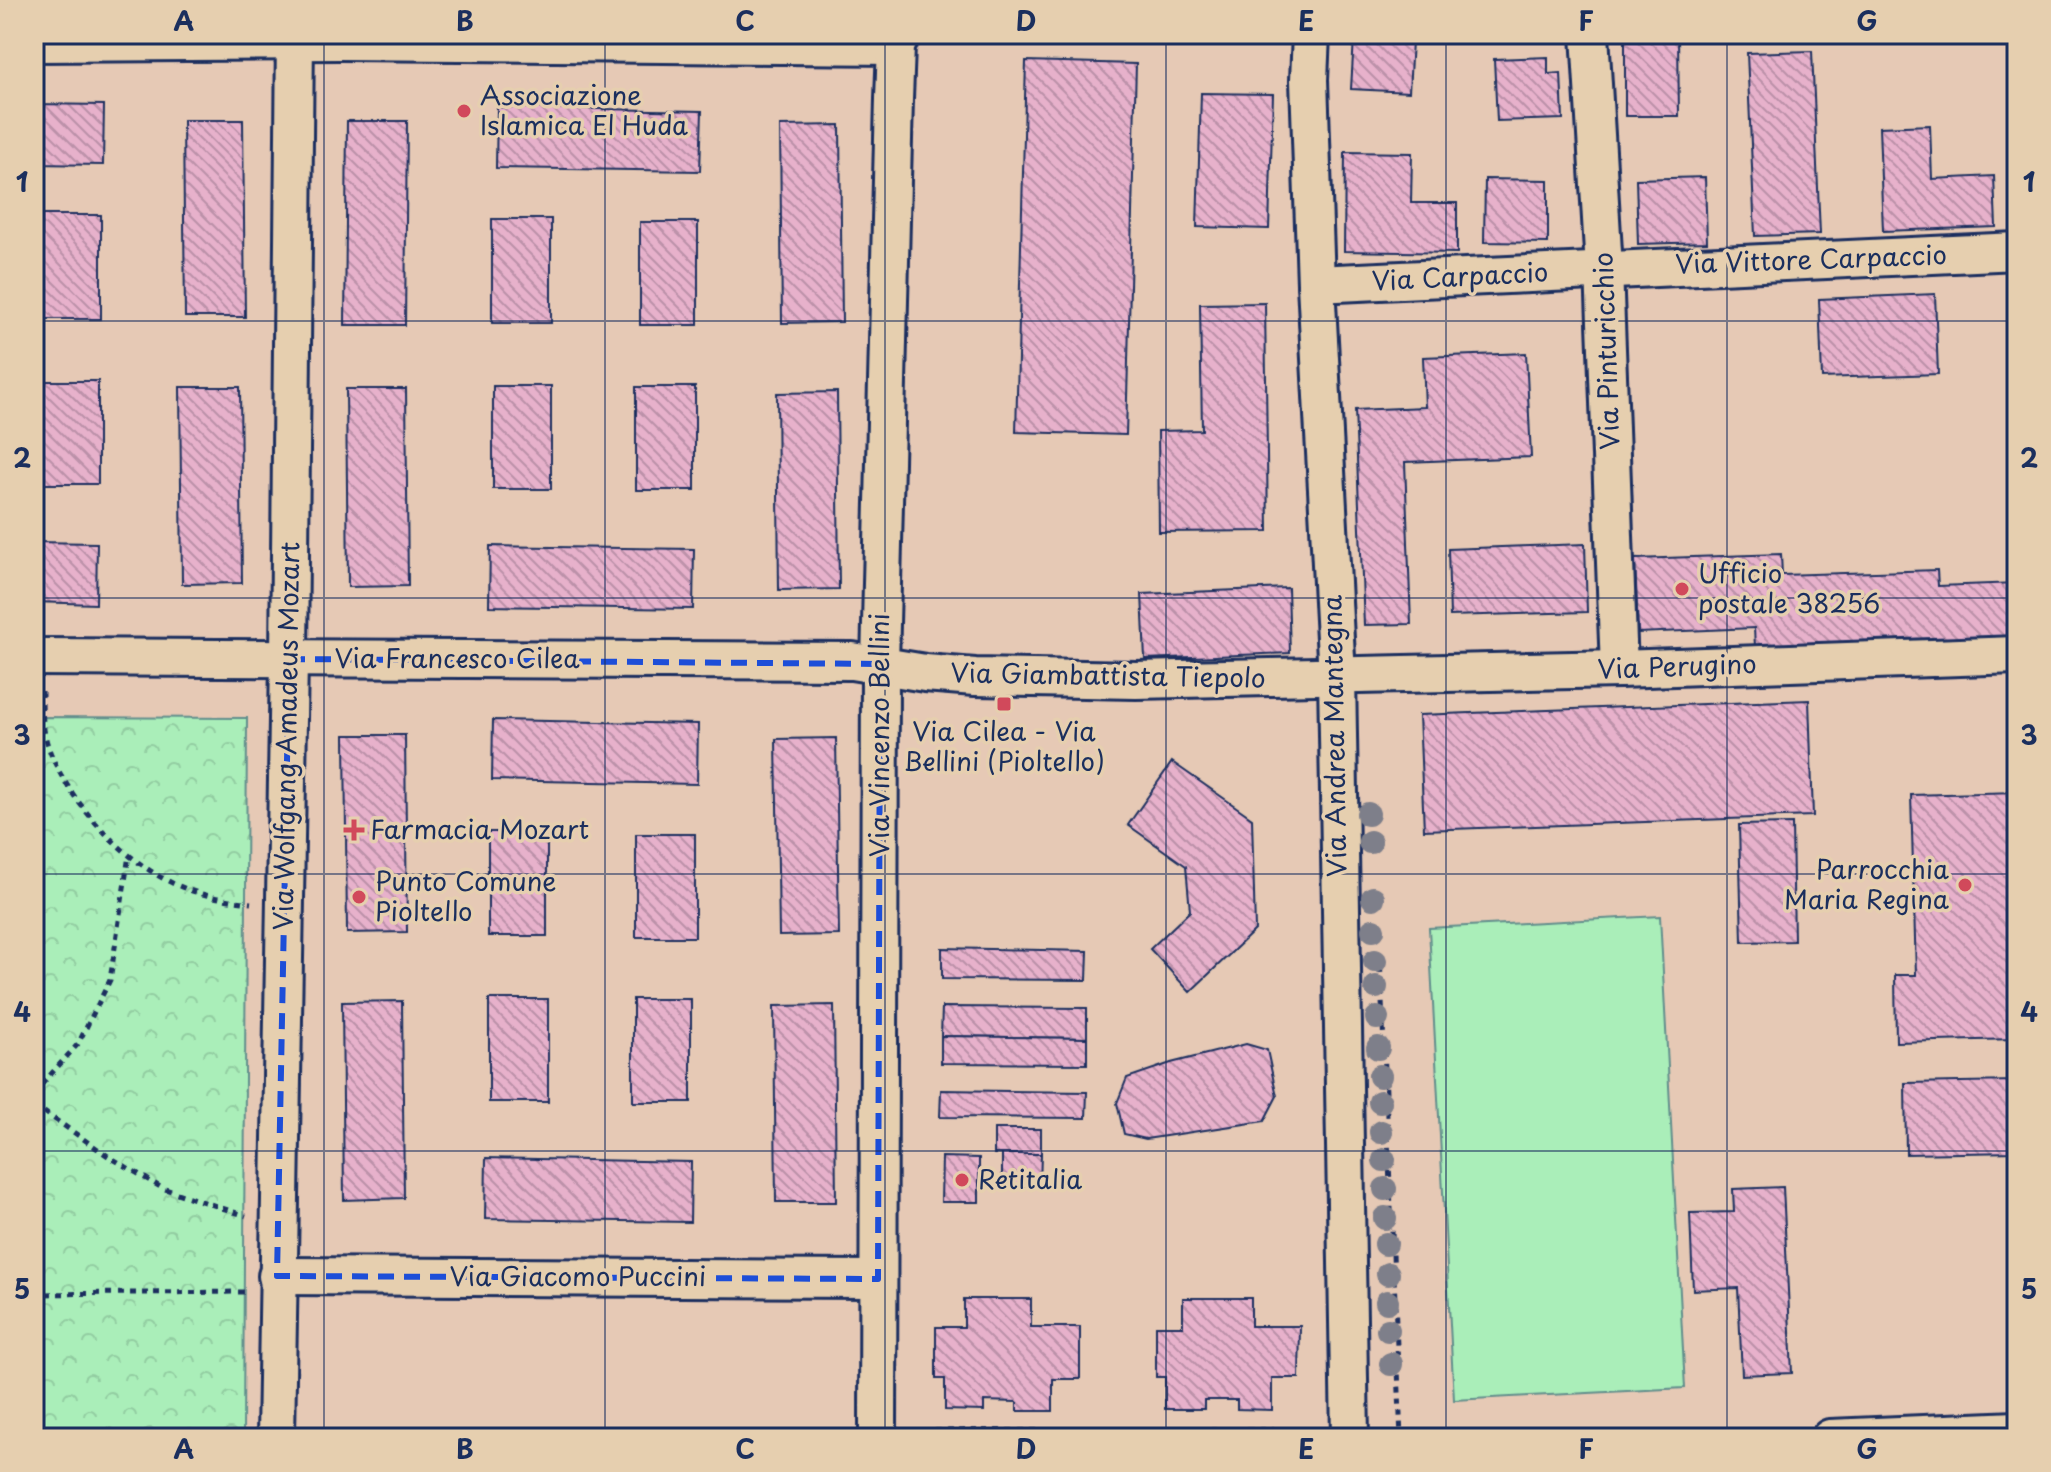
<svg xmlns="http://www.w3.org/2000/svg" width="2051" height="1472" viewBox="0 0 2051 1472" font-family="'Playpen Sans',sans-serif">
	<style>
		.grass { fill: #aaeeb9; stroke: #628e8c; stroke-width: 2 }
		.park { fill: url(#park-crowns); stroke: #628e8c; stroke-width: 2 }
		.building { fill: url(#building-back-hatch); stroke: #1b2f5e; stroke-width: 2 }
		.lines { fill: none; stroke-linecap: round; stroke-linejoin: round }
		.minor-casing { stroke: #1b2f5e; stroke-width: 42 }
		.path { stroke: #1b2f5e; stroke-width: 5; stroke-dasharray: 6 6; stroke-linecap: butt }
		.minor { stroke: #e6cfaf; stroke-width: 36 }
		.tree { fill: #7e7f8a }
		.marked { fill: none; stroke: #1d4ed8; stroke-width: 6; stroke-dasharray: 16 10; stroke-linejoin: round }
		.grid { fill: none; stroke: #1b2f5e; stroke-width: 2; stroke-opacity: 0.55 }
		.poi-dot { fill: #d1495b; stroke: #e6cfaf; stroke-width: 3 }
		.labels { text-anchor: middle; stroke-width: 7; stroke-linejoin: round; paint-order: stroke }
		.poi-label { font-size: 26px; fill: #1b2f5e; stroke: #e6cfaf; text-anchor: start }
		.street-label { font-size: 26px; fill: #1b2f5e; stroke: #e6cfaf }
		.neatline { fill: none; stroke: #1b2f5e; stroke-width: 3 }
		.grid-label { font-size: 26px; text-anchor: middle; font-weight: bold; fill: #1b2f5e }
	</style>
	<defs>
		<pattern id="park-crowns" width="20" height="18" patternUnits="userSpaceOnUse" patternTransform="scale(2)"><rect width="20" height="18" fill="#aaeeb9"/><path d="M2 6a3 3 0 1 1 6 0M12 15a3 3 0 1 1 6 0" fill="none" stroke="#92cca1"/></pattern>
		<pattern id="building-back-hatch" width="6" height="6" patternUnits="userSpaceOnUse" patternTransform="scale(2)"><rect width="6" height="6" fill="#e7b1cb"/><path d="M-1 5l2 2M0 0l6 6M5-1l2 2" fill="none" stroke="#ba90a8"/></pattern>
	</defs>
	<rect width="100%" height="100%" fill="#e6c9b5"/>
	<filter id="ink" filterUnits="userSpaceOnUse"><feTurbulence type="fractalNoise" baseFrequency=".0125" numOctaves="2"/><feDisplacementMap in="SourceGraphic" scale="16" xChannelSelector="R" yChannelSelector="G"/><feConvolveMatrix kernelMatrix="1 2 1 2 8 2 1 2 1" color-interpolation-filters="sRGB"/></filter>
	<g filter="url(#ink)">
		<polygon class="grass" points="1660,916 1685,1388 1454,1400 1429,928"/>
		<polygon class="park" points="34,717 247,718 243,1438 34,1438"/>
		<g class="building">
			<polygon points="1625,34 1678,34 1679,116 1625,116"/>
			<polygon points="1354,38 1412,41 1409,92 1351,89"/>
			<polygon points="1812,51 1820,234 1755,236 1747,53"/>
			<polygon points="1548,57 1548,74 1561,73 1563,119 1497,121 1494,59"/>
			<polygon points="1026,61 1136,64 1126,435 1016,432"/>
			<polygon points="1201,93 1273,94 1269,229 1197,227"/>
			<polygon points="34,104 104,105 103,165 34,164"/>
			<polygon points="497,107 702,111 700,171 496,168"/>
			<polygon points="183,120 243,120 245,317 185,317"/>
			<polygon points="347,121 407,121 405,325 345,325"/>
			<polygon points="840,125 842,322 782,323 780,126"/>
			<polygon points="1930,125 1932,179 1994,176 1996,227 1883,231 1879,127"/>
			<polygon points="1345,152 1412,153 1411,203 1457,203 1457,253 1344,251"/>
			<polygon points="1705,177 1707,242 1638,244 1636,179"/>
			<polygon points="1485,179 1548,180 1548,243 1484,242"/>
			<rect x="42" y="215" width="59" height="104"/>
			<rect x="492" y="219" width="59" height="104"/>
			<rect x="640" y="222" width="58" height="103"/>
			<polygon points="1935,294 1938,374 1822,378 1819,299"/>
			<polygon points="1265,303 1268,531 1159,532 1158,431 1202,430 1200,304"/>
			<polygon points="1526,353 1531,457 1405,462 1411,624 1364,625 1355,410 1425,407 1423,357"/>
			<rect x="39" y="381" width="59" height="103"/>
			<rect x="493" y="386" width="58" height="103"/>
			<polygon points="180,387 240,387 242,583 182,584"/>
			<rect x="636" y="387" width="59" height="103"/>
			<polygon points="346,389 406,389 408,586 348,587"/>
			<polygon points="837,392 839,589 779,590 777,393"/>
			<polygon points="34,542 97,543 96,604 34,602"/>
			<polygon points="1585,544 1587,612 1450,616 1448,549"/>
			<polygon points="490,546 694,549 693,609 489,606"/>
			<polygon points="1781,554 1782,575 1937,570 1938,586 2017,583 2017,637 1755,647 1754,628 1638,633 1635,559"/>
			<polygon points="1288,588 1290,653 1145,659 1142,594"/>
			<polygon points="1809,700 1813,816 1424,830 1419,715"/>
			<polygon points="493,720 698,724 697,784 492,780"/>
			<polygon points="345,735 405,735 407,932 347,933"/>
			<polygon points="836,738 839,935 779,936 776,739"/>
			<polygon points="1172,762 1252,818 1255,930 1190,992 1150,949 1190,911 1186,866 1128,825"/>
			<polygon points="2017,792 2017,1039 1896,1042 1895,975 1916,975 1911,795"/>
			<polygon points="1792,824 1794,941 1742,942 1739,825"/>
			<rect x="488" y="832" width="59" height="104"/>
			<rect x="636" y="834" width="59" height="103"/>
			<polygon points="942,948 1088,951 1087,980 942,979"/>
			<rect x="489" y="999" width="59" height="103"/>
			<rect x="633" y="999" width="58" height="103"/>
			<polygon points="402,1001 404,1198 344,1200 342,1002"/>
			<polygon points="834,1005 836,1202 776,1202 774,1006"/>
			<polygon points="942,1007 1087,1008 1087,1038 941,1036"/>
			<polygon points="941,1036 1087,1038 1087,1064 941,1063"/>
			<polygon points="1246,1044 1267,1050 1277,1096 1264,1121 1146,1139 1124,1134 1117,1103 1127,1078 1171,1063"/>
			<polygon points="2017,1081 2017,1152 1906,1154 1905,1083"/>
			<polygon points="941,1090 1087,1092 1086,1118 940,1117"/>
			<rect x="994" y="1129" width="47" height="25"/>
			<polygon points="1002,1154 1041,1154 1040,1186 1002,1185"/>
			<polygon points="942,1157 979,1158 979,1202 941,1202"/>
			<polygon points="486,1158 691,1162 690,1222 485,1219"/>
			<polygon points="1783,1187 1792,1373 1742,1375 1738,1288 1693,1290 1690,1213 1734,1212 1733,1189"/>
			<polygon points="1183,1298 1251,1298 1251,1326 1300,1326 1299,1378 1272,1378 1272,1410 1237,1409 1237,1400 1204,1400 1204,1409 1165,1409 1165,1377 1156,1377 1156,1326 1183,1326"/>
			<polygon points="964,1299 1031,1299 1031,1327 1080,1327 1080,1379 1053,1379 1053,1411 1017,1411 1017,1402 984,1401 984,1411 945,1410 945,1379 936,1379 936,1327 964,1327"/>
		</g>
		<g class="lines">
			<g class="minor-casing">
				<g id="minor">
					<polyline points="1311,34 1309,80 1316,284 1337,676 1350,1438"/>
					<polyline points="1590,34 1604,269 1619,669"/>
					<polyline points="34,43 340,41 896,46"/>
					<polyline points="1316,284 2017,251"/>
					<polyline points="34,657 852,661 925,673 975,677 1136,680 1619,669 2017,655"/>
					<polyline points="277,1276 878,1279"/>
					<polyline points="276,1438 289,659 295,34"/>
					<polyline points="878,1438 880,664 894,99 896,46 902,34"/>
					<polyline points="1830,1438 2017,1430"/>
				</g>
			</g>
			<g class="path">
				<path d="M42,691C42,710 42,728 48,746C65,797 120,857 168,881C194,894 223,900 251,903"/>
				<polyline points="1380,955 1401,1438"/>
				<polyline points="34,1093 78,1044 110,980 129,855"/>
				<polyline points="34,1105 108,1156 162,1188 246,1216"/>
				<polyline points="34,1294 245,1292"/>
				<polyline points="911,1431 1306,1430"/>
			</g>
			<use href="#minor" class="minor"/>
		</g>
		<g class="tree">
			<circle cx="1368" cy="814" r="12"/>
			<circle cx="1370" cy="842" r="12"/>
			<circle cx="1373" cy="898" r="12"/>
			<circle cx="1373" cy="930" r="12"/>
			<circle cx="1375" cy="961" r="12"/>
			<circle cx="1376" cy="987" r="12"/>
			<circle cx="1377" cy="1018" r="12"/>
			<circle cx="1378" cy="1048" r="12"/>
			<circle cx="1380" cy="1076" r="12"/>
			<circle cx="1380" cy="1102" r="12"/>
			<circle cx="1381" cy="1132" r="12"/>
			<circle cx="1384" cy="1160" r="12"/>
			<circle cx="1385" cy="1189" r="12"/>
			<circle cx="1385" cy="1218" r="12"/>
			<circle cx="1386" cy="1244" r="12"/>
			<circle cx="1388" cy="1274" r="12"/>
			<circle cx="1387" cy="1302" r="12"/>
			<circle cx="1388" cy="1330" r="12"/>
			<circle cx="1391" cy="1364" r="12"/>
		</g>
	</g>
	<path class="marked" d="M289,659L880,664L878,1279L277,1276Z"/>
	<path class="grid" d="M324,34V1438M605,34V1438M885,34V1438M1166,34V1438M1446,34V1438M1727,34V1438M34,321H2017M34,598H2017M34,874H2017M34,1151H2017"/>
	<g class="poi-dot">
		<circle cx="464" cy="111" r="8"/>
		<circle cx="1682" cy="589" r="8"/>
		<rect x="996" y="696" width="16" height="16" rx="4"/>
		<path d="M350 818h8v8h8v8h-8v8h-8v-8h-8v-8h8z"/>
		<circle cx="1965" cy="885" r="8"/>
		<circle cx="359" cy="897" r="8"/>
		<circle cx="962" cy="1180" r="8"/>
	</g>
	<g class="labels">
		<g class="poi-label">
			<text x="480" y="105">Associazione<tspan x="480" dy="30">Islamica El Huda</tspan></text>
			<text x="1698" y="583">Ufficio<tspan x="1698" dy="30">postale 38256</tspan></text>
			<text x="1004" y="741" text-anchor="middle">Via Cilea - Via<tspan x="1004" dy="30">Bellini (Pioltello)</tspan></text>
			<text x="370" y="839">Farmacia Mozart</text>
			<text x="1949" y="879" text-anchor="end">Parrocchia<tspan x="1949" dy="30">Maria Regina</tspan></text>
			<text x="375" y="891">Punto Comune<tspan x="375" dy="30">Pioltello</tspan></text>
			<text x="978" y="1189">Retitalia</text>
		</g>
		<g class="street-label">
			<text transform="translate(1811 260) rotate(-2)" y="9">Via Vittore Carpaccio</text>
			<text transform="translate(1460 277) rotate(-3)" y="9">Via Carpaccio</text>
			<text transform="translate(1607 351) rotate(-92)" y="9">Via Pinturicchio</text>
			<text x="457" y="668">Via Francesco Cilea</text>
			<text transform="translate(1677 667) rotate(-2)" y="9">Via Perugino</text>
			<text transform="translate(1108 676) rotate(1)" y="9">Via Giambattista Tiepolo</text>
			<text transform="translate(880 735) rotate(-90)" y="9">Via Vincenzo Bellini</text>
			<text transform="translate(287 736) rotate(-89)" y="9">Via Wolfgang Amadeus Mozart</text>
			<text transform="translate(1335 736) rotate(-91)" y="9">Via Andrea Mantegna</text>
			<text x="578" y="1286">Via Giacomo Puccini</text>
		</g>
	</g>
	<rect width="2051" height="1472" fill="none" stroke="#e6cfaf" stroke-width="88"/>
	<rect x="44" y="44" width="1963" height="1384" class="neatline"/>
	<g class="grid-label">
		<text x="184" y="31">A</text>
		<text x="465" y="31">B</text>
		<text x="745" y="31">C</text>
		<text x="1026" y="31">D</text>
		<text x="1306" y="31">E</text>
		<text x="1586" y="31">F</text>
		<text x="1867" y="31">G</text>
		<text x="22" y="192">1</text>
		<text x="2029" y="192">1</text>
		<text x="22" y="468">2</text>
		<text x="2029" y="468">2</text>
		<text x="22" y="745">3</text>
		<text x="2029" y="745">3</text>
		<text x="22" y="1022">4</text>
		<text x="2029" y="1022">4</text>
		<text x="22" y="1299">5</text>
		<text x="2029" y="1299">5</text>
		<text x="184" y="1459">A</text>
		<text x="465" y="1459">B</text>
		<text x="745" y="1459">C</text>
		<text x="1026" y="1459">D</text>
		<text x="1306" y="1459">E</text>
		<text x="1586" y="1459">F</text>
		<text x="1867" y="1459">G</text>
	</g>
</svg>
